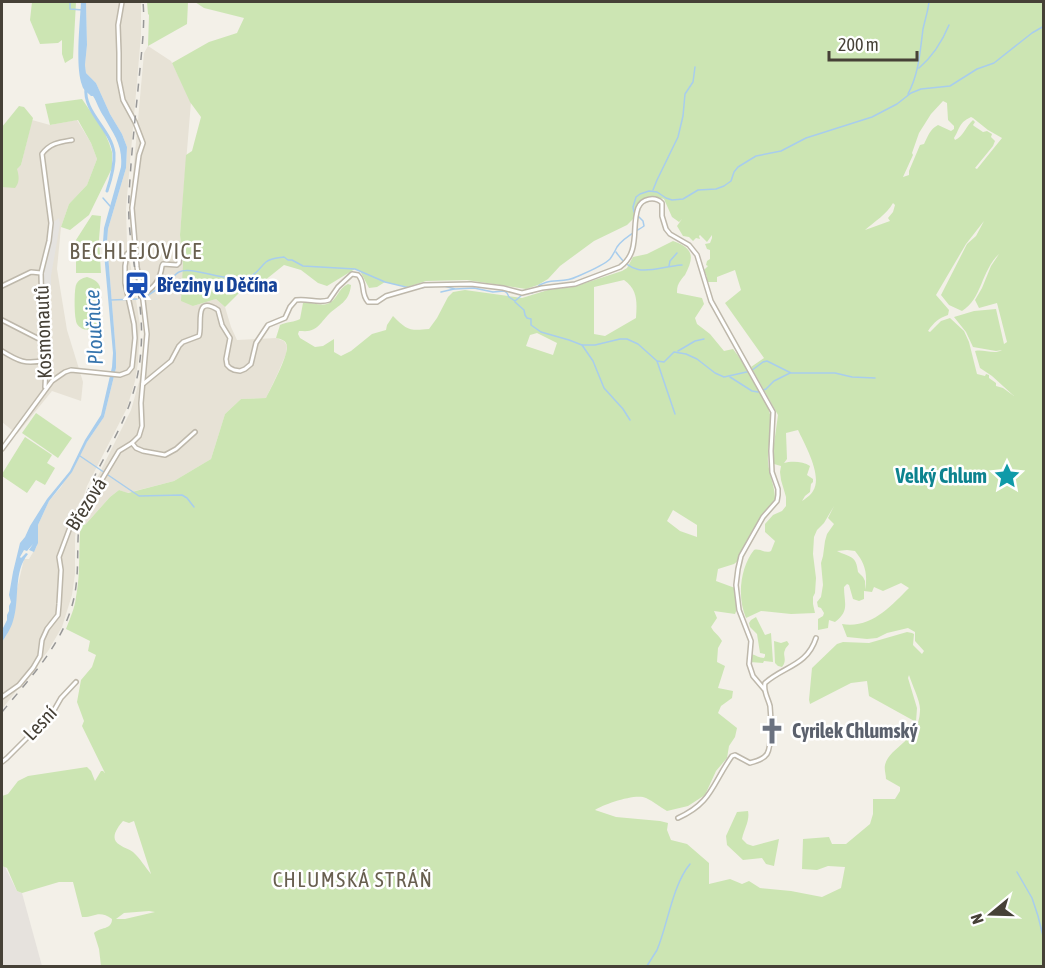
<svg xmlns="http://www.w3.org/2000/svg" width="1045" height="968" viewBox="0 0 1045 968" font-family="'Asap Condensed',sans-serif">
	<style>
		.residential { fill: #e7e2d6 }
		.industrial { fill: #e6e2dd }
		.green { fill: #cce5b3; fill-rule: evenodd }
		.parking { fill: #e5e3e0 }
		.water { fill: #a8cded }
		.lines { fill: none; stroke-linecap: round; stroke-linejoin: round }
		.stream { stroke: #a8cded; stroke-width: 1.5 }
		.canal { stroke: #a8cded; stroke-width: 3 }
		.street-casing { stroke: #beb8ab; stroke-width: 6 }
		.street { stroke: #fff; stroke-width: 3 }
		.rail { stroke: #979797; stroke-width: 1.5; stroke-dasharray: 8 8; stroke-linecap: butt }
		.labels { text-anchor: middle; stroke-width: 5; stroke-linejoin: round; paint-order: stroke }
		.transit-label { font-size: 20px; font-weight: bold; fill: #164399; stroke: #fff; text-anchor: start }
		.street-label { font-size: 20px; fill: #464137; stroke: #fff }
		.culture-label { font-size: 20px; font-weight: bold; fill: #0d838f; stroke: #fff; text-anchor: end }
		.worship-label { font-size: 20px; font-weight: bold; fill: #5b616d; stroke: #fff; text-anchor: start }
		.water-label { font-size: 21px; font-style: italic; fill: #3574ad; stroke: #fff }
		.neighbourhood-label { font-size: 21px; letter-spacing: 1.5px; fill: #685f4f; stroke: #fff }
		.quarter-label { font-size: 22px; letter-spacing: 1.5px; fill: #685f4f; stroke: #fff }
	</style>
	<rect width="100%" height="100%" fill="#f3f0e8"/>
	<g class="residential">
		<polygon points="86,2 141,2 141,35 126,209 127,243 140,325 138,363 135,381 127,408 87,486 80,507 75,537 75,574 72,595 62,627 48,651 2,709 2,642 6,636 24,559 29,559 37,546 38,525 49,501 61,487 87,442 104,417 116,368 116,353 107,242 108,229 126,168 127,147 122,134 110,114 96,83 86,73 85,65 87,45"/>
		<polygon points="148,46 171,61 191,102 180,235 183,265 193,306 216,299 225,307 231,327 237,340 276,338 284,341 287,346 286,354 277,375 266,398 241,399 225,414 211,459 174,481 127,493 119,490 110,497 85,525 81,521 87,498 131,410 139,382 143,363 144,324 132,242 130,209 144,53"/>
		<polygon points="32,120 50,125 77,120 91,143 97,159 87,185 69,204 61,227 57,269 67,330 83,382 81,401 52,391 17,434 2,422 2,164 17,168 21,165"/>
	</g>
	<polygon class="industrial" points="2,866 5,867 17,891 22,893 42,966 2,966"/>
	<g class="green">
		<polygon points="32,2 76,2 73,58 65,63 62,54 62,40 58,43 40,44 30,20"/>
		<polygon points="147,2 188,2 187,24 148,46 149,15 148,14"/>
		<path d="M195,2H1043V966H121V965L120,966H101L99,949L94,933C100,927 112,930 112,919C99,909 93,918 82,917L73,882H59L22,893L17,891L7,868L2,866V796L8,794L18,781L28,776L87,767L91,771L95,781L101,771H103L105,773L82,726L84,721L77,702L81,680L92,667L96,655L88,651L90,641L66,629C70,618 75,608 76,597C81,572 78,547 81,521L85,525L110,497L119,490L128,493L174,481L211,459L225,414L241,399L266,398C271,388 288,356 287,346C286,340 281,339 276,338L280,325C286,322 295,322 300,319L303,303C311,302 319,306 327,304C337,301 338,288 348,284L351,285C349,303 339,304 328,315C323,320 320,326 314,329C309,332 304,331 299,331L298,334L300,338L315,347L323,346L334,339V352L341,356L351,351L372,334L386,330L387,325L393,316C407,330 409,331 429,329L437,318L448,297L453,292L465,290L522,298L548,290L573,287L622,271L627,268L633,257L647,254L673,241C693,248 695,256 685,275C683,277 680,281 679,283C677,286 677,290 677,293L702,298L704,304L695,318L697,324L710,334L724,351L733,349C744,363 770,403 771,420C772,434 767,448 768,462C769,475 775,486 775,499L763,515L739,560L734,564L718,569L716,581L735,588L737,609L735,614L714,611L717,618L711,627C714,633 719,635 722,641L718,648L717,662L725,666L718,688L733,691L732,698L721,706L718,713L737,728L735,737L729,746L727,758L716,771L705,795L688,806L667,811C660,807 653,801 646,798C636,793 604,804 595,810L616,817L660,821L668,823L667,830L671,840L687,844L709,863V884L730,879L742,884L749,881L760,888L791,891L822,897L841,888L845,867L828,866L817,870L802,869L803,839L829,837L832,844H846L870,824L873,814V799H895L900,791V787L886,779C886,775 884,769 885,765C889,747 919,741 920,711C921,702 912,685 909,675L908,678L917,708L916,722L869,696L867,681L851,683L810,704L809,700L812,668L837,644L843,642L869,643L907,632L912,633L914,634L913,645L922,654L924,651L915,641V632L908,628L887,633L877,638L867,639L847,637L842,624C871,629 891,606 909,588L901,583L883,591L874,587L872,592L864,591V599L859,601L853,599L849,585L847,584L844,587C844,603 850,611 835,622L829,620L828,628L818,630V619L823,616L824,613L821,608L818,607L817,602L821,597L823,585L821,563L823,556L825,541L827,534L834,524L828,518L834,506L824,523L817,530L814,537L813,554L816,578L815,593L813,597V604L815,613L791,614L761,611L746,618C737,597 740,568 754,550C760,548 765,554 771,551L775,541L765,532V524L773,515L782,511L786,506V497L781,480L780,472L781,466L774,464L773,451L778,415L751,367L764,358L725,303L741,290L735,270L717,277V282H708L706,281L707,277L704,270L708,266L706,265L707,261L710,259V250L707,249L705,244L710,243L712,238V235L707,242L700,235L699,236L700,239L696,238L693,241L689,237L683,236L677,226L682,219L679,222L672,217L664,199L653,196L644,198L636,207L634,218L627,225L594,241L560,266L548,279L538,285L526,289L467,280L426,281L407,287L385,282L377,287L369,288L360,271L355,269L327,286L318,283L301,270L284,265L259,285L243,289L225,307L216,299L193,306L181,301L183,265L180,235L186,155L192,151L201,117L190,102L172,63L209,42L237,33L244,18L204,8ZM943,101L947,103L948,120L954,126V129L951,131L938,125C930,129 928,136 924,144L920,145L909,171V175L903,177L913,155L912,153L919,133L931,114ZM971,117L973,118L988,130L1002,138L977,169L975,168L993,146L995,141L991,137L992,134L987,131L983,132L974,126L973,125L975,122L973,120C966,126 963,137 955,140L954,138C960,129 958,123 971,117ZM893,203L895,205L893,212L888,218L890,221L865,230C874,222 887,214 893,203ZM984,221L976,236L967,244L941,295L949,305L962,311C982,299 981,271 999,254L991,266L982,288L975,300L979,308L997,303L1007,342L1004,344L996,309L974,311L954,317L966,332L973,347L996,351L1002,350C994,355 984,349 975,351L980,368L992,376L1014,396L1003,388L996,386V383L989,378V375L986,374L985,376L977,374L969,342L964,331L950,318L941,321L930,332L928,331C934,322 939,318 948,315L949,310L936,295L966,244ZM624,280C638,290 637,302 636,318L605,336L594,334V287ZM537,333L557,343L553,355L526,346L530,335ZM798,430C805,445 823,476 813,491C811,495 805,499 802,501L805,496L810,492L811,484L813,482V479L807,475L810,466C803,461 791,461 784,463L787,459L786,433ZM673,510L697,525V537L680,531L667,521ZM847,550L855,551C865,563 868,574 865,590V581L863,577L858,572C856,555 851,558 837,551ZM123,821L129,823L134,821L151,874C145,867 140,858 133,852C129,849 124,848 120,845C109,839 117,828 123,821ZM149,911L155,912L125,919H116L124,913Z"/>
		<polygon points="82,99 104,131 109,143 112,152 112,168 89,215 70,230 61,227 69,204 87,185 97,159 91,143 78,120 50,125 45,104"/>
		<path d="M19,106L24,107L33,118L21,165L17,169C19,176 20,182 15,188L2,187V127Z"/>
		<polygon points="92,215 101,216 99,239 101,273 76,273 76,240"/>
		<path d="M87,277C93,279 98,281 100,287L102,323C96,329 84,334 77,324C74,319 74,291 76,285C78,280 82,278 87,277Z"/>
		<polygon points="36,413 72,438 58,458 22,433"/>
		<polygon points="25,437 52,455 47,463 55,468 45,485 36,480 27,493 2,476 2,474"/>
		<path d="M756,617L765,635L771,633L773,662L764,661L763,663L750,662L751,654C756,655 759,658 764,658L765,656V654L760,653L757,634L750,627L749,623L751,620Z"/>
		<path d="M774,641L781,643L787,641L789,644C788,646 785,648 785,650C782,655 788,660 782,667L778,666L775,663Z"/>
		<path d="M748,811C750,821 744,829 742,839L747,844L753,846L779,839L774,866L766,864L762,858L743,860L727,845L726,836L737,812Z"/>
	</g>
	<polygon class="parking" points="59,218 60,224 51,276 51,297 42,299 41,273 52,223"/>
	<path class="water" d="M81,2H86L87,45L85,65L86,73L96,83L110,114L122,134L127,147L126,168L108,229L107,242L116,353V368L104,417L87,442L72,472L49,501L38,525V543L34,552L29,550L33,544L27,551L24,550L20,557L21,558L26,553L28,554C13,572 20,600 13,621C11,628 6,636 2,642V630L7,620V615L9,611V606L11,602L9,595L13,572L20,543L25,537L30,526L47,499L70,471L85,440L101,415L112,367L113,353L103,242L104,228L121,167C123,145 114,135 104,117C99,110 97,102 93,96H91C87,92 83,90 82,85C75,66 80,23 81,2Z"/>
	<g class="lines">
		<g class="stream">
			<polyline points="70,2 70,9 83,10"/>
			<path d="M919,68C933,56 942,42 949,25"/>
			<path d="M908,94C919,73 920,52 923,29C925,20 928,11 929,2"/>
			<polyline points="653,190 657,180 678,137 683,116 685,94 693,82 695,67"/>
			<polyline points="103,198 110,206"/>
			<path d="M616,252C635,281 654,267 682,265"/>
			<polyline points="669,266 670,261 677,253"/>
			<polyline points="444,286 455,289 474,288 493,292 504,291 507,293 509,297 515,301 523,294 532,293 533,292"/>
			<polyline points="418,288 437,286"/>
			<path d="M536,288C547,277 563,284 576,277C585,273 603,266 610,259C613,255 615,251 617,247C623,238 635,232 644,226L643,221L634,212L633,207L636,197L640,194L649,191L657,192L666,198L672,200L683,199L698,190L716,189L724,186L731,181L734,172L738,167L756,156L781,151L806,138L872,117L897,104L911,93L921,89L950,86L977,69L994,63L1032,33L1044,26"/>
			<polyline points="441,292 454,289"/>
			<path d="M146,297C153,291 162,287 169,281C172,279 175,274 179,272C191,265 230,284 248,277C257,275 259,268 266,262C271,258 278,258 284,257L288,260H292L303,266L355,269L385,282L410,288"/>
			<polyline points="111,300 137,299"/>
			<polyline points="515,302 524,310 525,315 527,318 531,319 531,325 541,332 569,340 582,345 595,345 620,339 627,339 638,344 657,361 664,362 674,352 686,354 697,359 715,373 724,377 751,371 763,362 767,361 791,373 835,373 852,377 875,378"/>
			<polyline points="582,345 593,361 604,388 623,409 630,420"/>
			<polyline points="678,351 695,341 704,339"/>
			<polyline points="657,361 675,414"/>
			<polyline points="730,377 752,391 758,392 766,389 774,381 790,373"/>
			<polyline points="80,456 139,496 182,495 187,498 194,507"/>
			<polyline points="1017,872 1032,898 1038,916 1044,940"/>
			<polyline points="598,966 599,966"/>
			<path d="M647,966C650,961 654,955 657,950C668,924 672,886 690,864"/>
		</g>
		<path class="canal" d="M86,88C83,112 111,129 114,153C115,166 111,179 107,191"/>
		<g class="street-casing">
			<g id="street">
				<polyline points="2,286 31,272 41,273"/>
				<path d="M143,295C155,286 160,281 162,266L163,264L177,265L179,263L180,255"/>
				<polyline points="2,320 43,341"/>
				<path d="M2,351C18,361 26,365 45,360"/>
				<path d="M143,384L171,361L179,346L183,342L199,336C203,326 193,294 218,310L222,325L230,338L226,359L227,365L230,368L234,370L240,371L245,369L251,364L256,343L268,325L285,318L290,307L296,300C308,298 318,304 329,300L338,287L352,274L358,275C366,283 360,293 368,302H377L386,296L424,285L471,284L503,288L522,293L542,288L575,284L620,267C641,252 631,227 638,208C642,198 655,196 662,203V216L666,229L670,234L689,245L697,255L711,301L773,412L771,451L772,472L778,489V495L777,501L763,517L741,556L738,569L736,585L739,610L751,641L749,664L753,676L764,689"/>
				<path d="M45,387L46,367L43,353L41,273L49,241L51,223L42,154C50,143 60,142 72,140"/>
				<polyline points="132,443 136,448 143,451 165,455 176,449 195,432"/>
				<polyline points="2,449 52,381 65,372 71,370 120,375 128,372 132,367 135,338 134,324 125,283 125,266 127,254 131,251 136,250"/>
				<polyline points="2,697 19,685 33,668 40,656 42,640 47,629 58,615 59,604 61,570 59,557 75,514 89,501 119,451 132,443 139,436 142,426 141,403 147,334 143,300 137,267 132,208 139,155 143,143 135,122 123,100 119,80 119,53 118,25 122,2"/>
				<polyline points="2,762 7,758 53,712 61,698 76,682"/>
				<path d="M678,818C712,803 712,784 732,756L735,755L750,763C756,761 763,760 767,754C772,746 771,716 770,706C768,698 763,691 765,683C784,666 807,666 816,638"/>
			</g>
		</g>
		<use href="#street" class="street"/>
		<path class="rail" d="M2,712C33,674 70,637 76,586C80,555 74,525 86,496C93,476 105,458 114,439C129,411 139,381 141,349C145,297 126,248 129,196C131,154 136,111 140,69C142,47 145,24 143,2"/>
	</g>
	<defs>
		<g id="station-bare" transform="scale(2.07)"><path d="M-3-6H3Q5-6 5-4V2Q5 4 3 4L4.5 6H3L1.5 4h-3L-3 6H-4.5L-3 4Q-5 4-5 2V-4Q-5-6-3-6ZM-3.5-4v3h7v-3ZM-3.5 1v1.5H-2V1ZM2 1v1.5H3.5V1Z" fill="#1a4fb4" stroke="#fff" stroke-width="2.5" paint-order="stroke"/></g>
		<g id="sight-bare" transform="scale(2.07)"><path d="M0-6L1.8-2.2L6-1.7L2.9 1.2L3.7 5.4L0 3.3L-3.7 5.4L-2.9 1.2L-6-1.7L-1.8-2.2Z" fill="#0f9aa8" stroke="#fff" stroke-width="2.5" paint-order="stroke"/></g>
		<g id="church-bare" transform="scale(2.07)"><path d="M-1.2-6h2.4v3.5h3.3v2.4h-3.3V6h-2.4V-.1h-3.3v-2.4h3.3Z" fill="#6b7280" stroke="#fff" stroke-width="2.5" paint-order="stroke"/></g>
	</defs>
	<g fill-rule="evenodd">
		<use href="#station-bare" x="137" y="285"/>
		<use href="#sight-bare" x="1007" y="476"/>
		<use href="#church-bare" x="772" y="731"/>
	</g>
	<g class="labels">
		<g class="transit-label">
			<text x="157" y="292">Březiny u Děčína</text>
		</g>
		<g class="street-label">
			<text transform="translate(43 332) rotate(-92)" y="7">Kosmonautů</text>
			<text transform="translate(86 504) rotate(-58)" y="7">Březová</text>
			<text transform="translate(40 723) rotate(-47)" y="7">Lesní</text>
		</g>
		<g class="culture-label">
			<text x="987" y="483">Velký Chlum</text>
		</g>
		<g class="worship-label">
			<text x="792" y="738">Cyrilek Chlumský</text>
		</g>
		<g class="water-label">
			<text transform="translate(94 327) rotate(-93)" y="7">Ploučnice</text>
		</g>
		<g class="neighbourhood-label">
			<text x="353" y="887">CHLUMSKÁ STRÁŇ</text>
		</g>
		<g class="quarter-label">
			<text x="136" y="259">BECHLEJOVICE</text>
		</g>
	</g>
	<rect width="1045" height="968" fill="none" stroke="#464137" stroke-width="6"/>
	<g transform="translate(991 914) rotate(251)" stroke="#ffffff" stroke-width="4.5" paint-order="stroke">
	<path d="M0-4.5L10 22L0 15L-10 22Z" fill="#464137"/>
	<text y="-9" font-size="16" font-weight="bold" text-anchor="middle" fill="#464137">N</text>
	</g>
	<path d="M829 51v9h88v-9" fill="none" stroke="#464137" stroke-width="3"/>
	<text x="838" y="51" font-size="18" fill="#464137" stroke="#ffffff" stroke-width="4.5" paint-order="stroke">200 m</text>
</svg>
